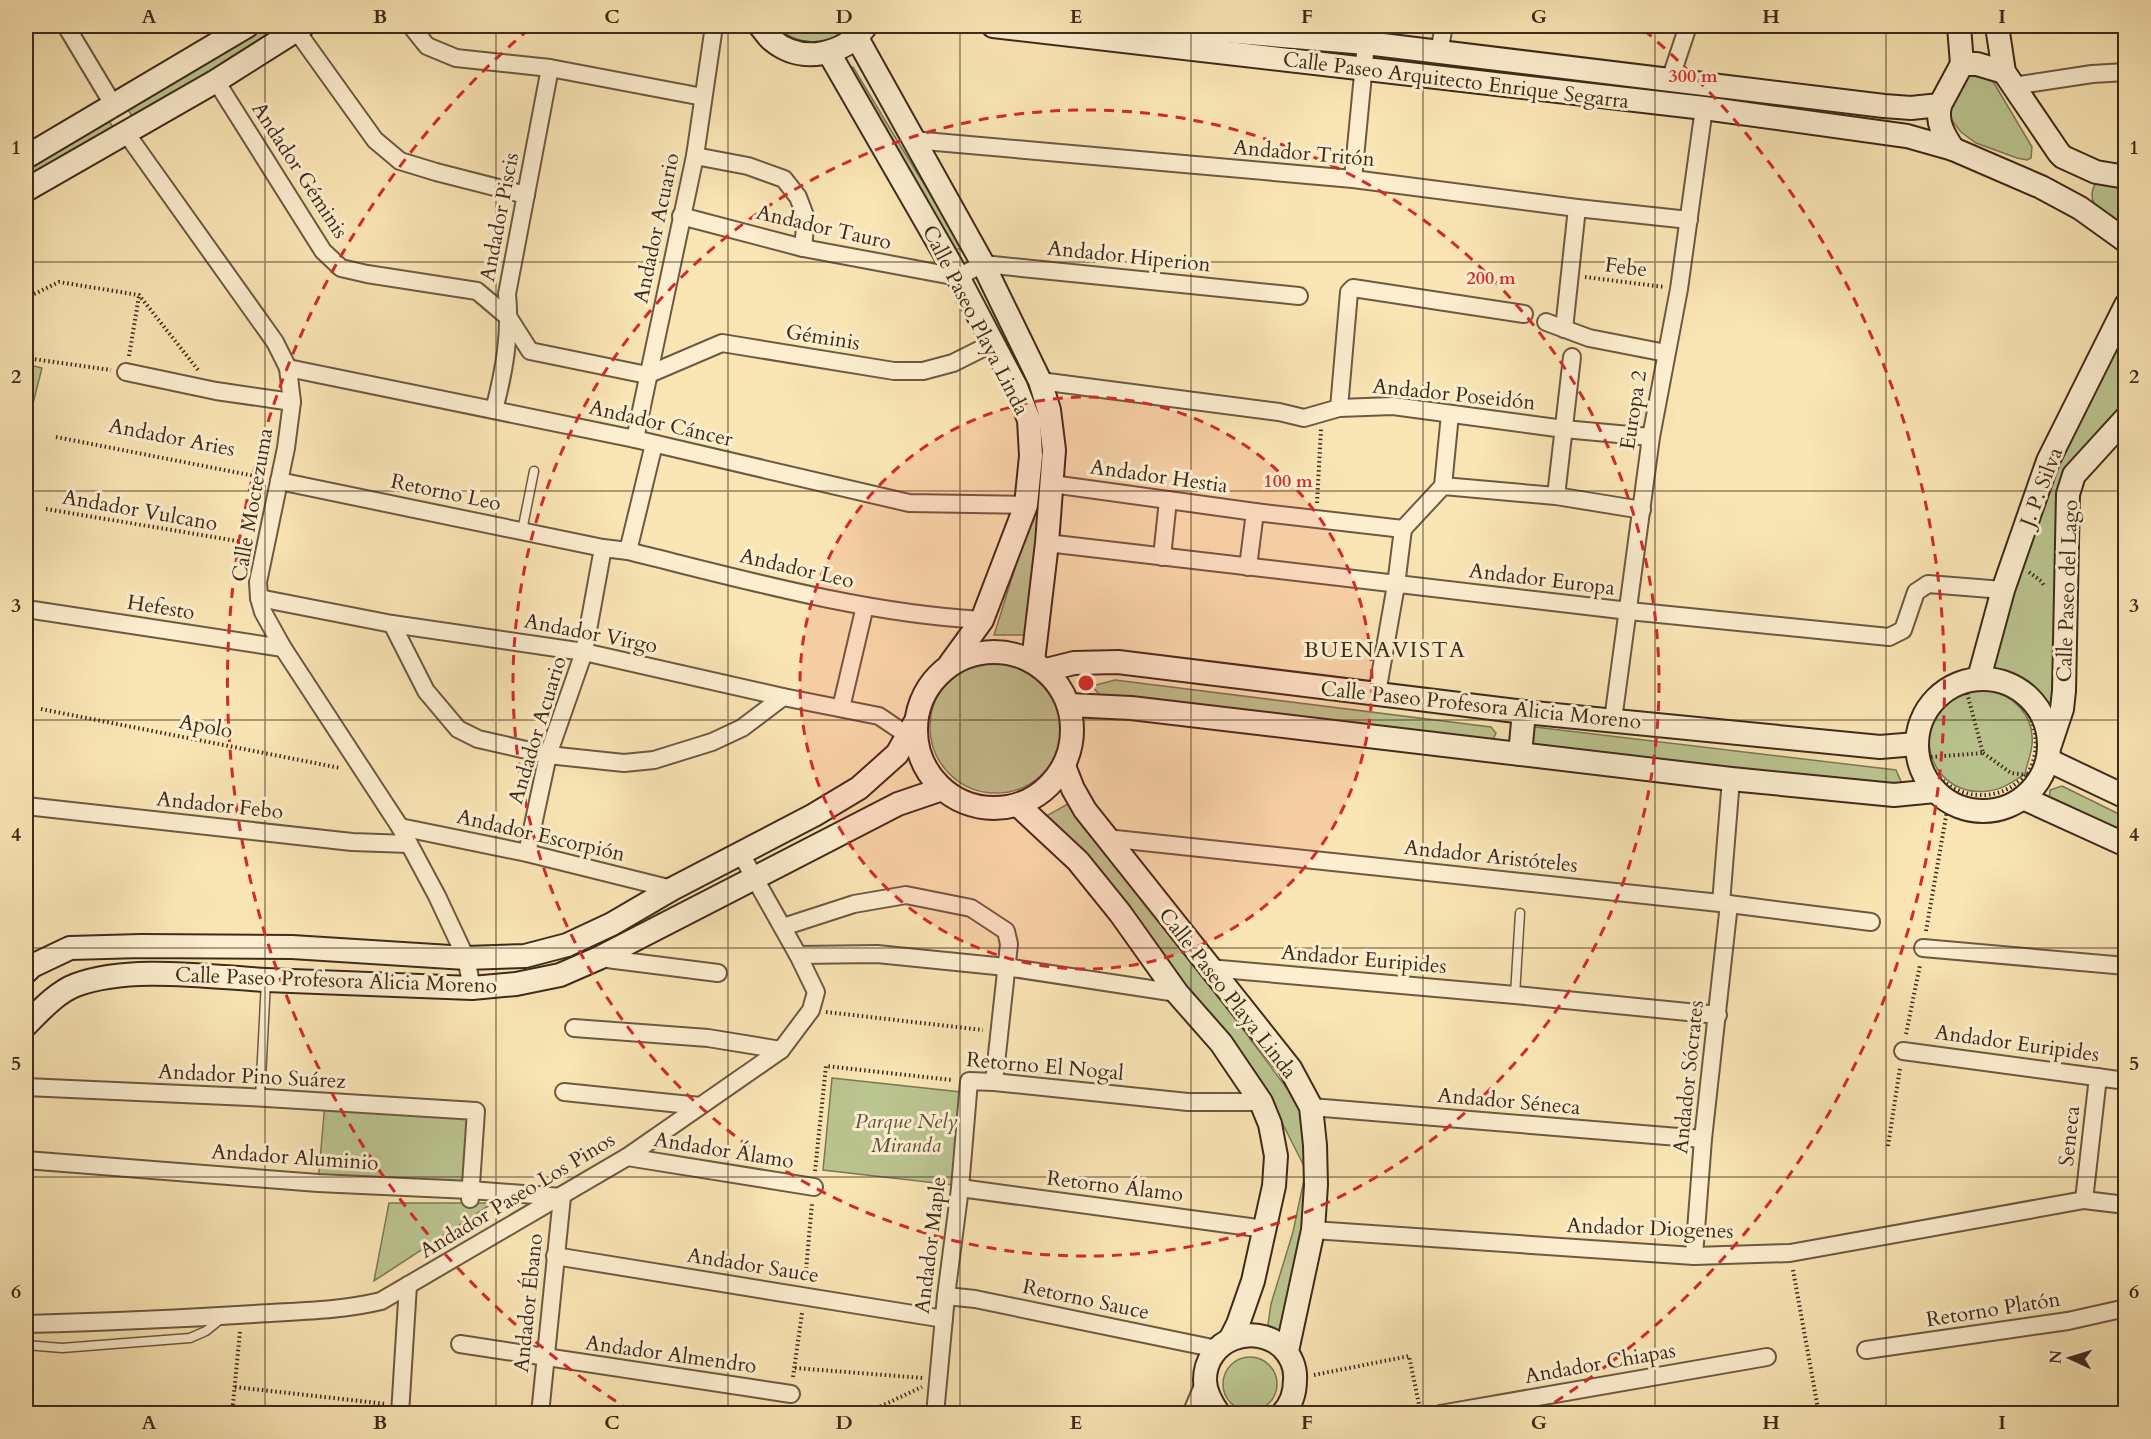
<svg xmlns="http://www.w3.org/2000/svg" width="2151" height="1439" viewBox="0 0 2151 1439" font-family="Cardo,serif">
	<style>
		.green { fill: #bbc590; stroke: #7c7855; stroke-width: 1.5 }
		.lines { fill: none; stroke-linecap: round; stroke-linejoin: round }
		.lane-casing { stroke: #6d5941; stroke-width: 11 }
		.street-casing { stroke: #6d5941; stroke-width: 20 }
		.secondary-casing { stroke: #3e2a1a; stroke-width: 26 }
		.path { stroke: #3e2a1a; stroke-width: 4; stroke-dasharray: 1.5 3; stroke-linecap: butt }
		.lane { stroke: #fceecf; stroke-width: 8 }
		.street { stroke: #fceecf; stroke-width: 16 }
		.secondary { stroke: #fceecf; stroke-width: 22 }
		.grid { fill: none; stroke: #3e2a1a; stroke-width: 1.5; stroke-opacity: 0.55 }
		.ring { fill: none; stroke: #d62828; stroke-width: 3; stroke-dasharray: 10 8 }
		.labels { text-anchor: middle; stroke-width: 6; stroke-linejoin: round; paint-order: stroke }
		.street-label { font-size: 21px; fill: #3e2a1a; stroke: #fceecf }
		.park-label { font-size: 21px; font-style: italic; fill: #5d5138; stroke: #fceecf }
		.neighbourhood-label { font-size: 22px; letter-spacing: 1.5px; fill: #3e2a1a; stroke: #fceecf }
		.centre { fill: #d62828; stroke: #fceecf; stroke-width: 3 }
		.ring-label { font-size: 18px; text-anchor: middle; font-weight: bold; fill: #d62828; stroke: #fceecf; stroke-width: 6; stroke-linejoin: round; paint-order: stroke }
		.neatline { fill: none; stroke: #3e2a1a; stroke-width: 2 }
		.grid-label { font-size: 20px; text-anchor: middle; font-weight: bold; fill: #3e2a1a }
	</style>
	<rect width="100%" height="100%" fill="#fae5b5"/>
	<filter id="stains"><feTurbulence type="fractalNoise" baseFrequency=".00333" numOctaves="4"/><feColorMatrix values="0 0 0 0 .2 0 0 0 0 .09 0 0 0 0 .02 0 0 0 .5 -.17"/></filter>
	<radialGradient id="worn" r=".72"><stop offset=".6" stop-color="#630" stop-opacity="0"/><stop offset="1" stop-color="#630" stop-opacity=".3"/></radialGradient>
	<g class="green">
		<polygon points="257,26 271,32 135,121 127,108"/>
		<path d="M774,26H850C827,49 797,45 774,26Z"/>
		<polygon points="853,67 903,150 963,247 952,252 847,71"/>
		<polygon points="1988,73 2032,147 2031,158 2027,160 2017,158 1976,143 1961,132 1950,118 1948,96 1961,76"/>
		<polygon points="108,120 114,128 26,181 26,169"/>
		<path d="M2097,181L2125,183V227C2107,217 2081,205 2097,181Z"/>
		<polygon points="2125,324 2125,406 2063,476 2056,496 2053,707 2014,676 1990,666 2036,500"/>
		<polygon points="1014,339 1041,391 1052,455 1030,635 994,635 1034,508 1004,346"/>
		<polygon points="26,364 42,368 29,419 26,418"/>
		<circle cx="996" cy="727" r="66"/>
		<polygon points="1115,680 1491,727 1496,733 1491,744 1104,700 1092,686"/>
		<path d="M1984,688C2012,694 2035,714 2032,745C2031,755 2027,764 2025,774C2014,781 2002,790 1988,791C1919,800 1902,695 1984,688Z"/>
		<path d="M1535,727L1896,770L1903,786L1534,748C1529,740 1531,735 1535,727Z"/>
		<polygon points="2062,786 2125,817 2125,839 2049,802 2050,790"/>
		<polygon points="1073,801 1303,1110 1313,1154 1307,1239 1284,1340 1267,1331 1271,1304 1293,1232 1306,1170 1260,1079 1082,853 1041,819"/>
		<polygon points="832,1078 961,1092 953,1185 823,1170"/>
		<polygon points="325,1103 476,1111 470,1190 318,1183"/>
		<polygon points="389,1203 493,1203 374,1281"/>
		<circle cx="1250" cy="1384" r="27"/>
	</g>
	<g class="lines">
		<g class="lane-casing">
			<g id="lane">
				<polyline points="522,531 534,471"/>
				<polyline points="1515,995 1520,913"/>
				<polyline points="260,1098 266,981"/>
				<polyline points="26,1345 62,1348 190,1338 206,1331 221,1319"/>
			</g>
		</g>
		<g class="street-casing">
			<g id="street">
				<polyline points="66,26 114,106"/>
				<polyline points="411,26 427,46 456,58 550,68 703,97"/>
				<polyline points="296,30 375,140 400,161 436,172 526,195"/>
				<polyline points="1439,52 1444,26"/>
				<polyline points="1670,80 1688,26"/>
				<polyline points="216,81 323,251 341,268 367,274 477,291 509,318 530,351 647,375 722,343 894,371 923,371 953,363 993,343"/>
				<polyline points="2013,86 2092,74 2126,72"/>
				<polyline points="126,133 275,342 288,368 292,402 286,448 258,582 259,598 263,612 283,648 400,827 437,896 466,958 472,988"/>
				<polyline points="913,140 1353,179 1577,208 1689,220"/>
				<polyline points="695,156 748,166 784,179 798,197 806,218 803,248"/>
				<polyline points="1353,179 1366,43"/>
				<polyline points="681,216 803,248 958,277 983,264 1299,296"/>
				<polyline points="1546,322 1589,338 1666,353"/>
				<polyline points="1564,329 1577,208"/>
				<polyline points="288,368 635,439 909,503 1026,505"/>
				<polyline points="126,372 216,391 292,402"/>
				<polyline points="1040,381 1279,412 1304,418 1339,408 1393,406 1564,429 1651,437"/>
				<polyline points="1339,408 1349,292 1353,288 1524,314"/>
				<path d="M494,410C504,372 511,334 507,294L550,68"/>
				<polyline points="635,439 695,156 714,26"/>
				<path d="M279,481L603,548L628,551C745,580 862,613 982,620"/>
				<polyline points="1052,484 1255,512 1403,529"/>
				<polyline points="1443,486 1450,414"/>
				<polyline points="1556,496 1572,357"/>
				<polyline points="1403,529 1443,486 1556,496 1642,510"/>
				<polyline points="1047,543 1629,611 1889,637 1903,630 1916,592 1928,584 2003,590"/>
				<polyline points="628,551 654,444"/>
				<polyline points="1162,557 1168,500"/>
				<polyline points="1248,567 1255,512"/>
				<polyline points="259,598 392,624 584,652 783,697 879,716 907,735"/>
				<polyline points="33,610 283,648"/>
				<polyline points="392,624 426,691 458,729 478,739 548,755 624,763 654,760 712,742 742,728 783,697"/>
				<polyline points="1377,693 1396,585 1403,529"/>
				<polyline points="841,708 865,606"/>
				<polyline points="1613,720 1651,437 1679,289 1704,108"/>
				<polyline points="26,806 352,842 409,844"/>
				<polyline points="400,827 527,853 672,889"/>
				<polyline points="1106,838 1729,904 1871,922"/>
				<polyline points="527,853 548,755 584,652 603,548"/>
				<polyline points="1721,903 1731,779"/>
				<polyline points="783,927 854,904 906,895 971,908 1006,931 1009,944 994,1082"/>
				<polyline points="1923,948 2126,966"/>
				<polyline points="798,955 877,954 1006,967 1177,993"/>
				<polyline points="599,958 718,973"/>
				<polyline points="1209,968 1515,995 1718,1015"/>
				<polyline points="574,1028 708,1038 781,1050"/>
				<polyline points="1903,1051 2126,1081"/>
				<polyline points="26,1087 249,1097 476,1111 470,1199"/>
				<polyline points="564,1092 700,1106"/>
				<polyline points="1311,1107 1703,1139"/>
				<polyline points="627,1157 814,1187"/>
				<polyline points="26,1160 318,1183 470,1190 562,1197 540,1414"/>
				<polyline points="960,1188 1265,1229"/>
				<polyline points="2084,1200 2098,1077"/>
				<polyline points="1313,1230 1694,1256 1790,1253 2084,1200 2126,1205"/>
				<polyline points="555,1256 944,1319"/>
				<polyline points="1694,1256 1703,1139 1729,904"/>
				<polyline points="946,1296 975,1299 1217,1349"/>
				<path d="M26,1324C102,1322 178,1319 254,1314C297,1311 340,1311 381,1301L627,1157L781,1050L811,1010L816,992L798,955L741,854"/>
				<polyline points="460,1344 791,1394"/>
				<polyline points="1866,1350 2068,1321 2126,1308"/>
				<polyline points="400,1414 408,1285"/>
				<polyline points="935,1414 946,1296 960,1188 969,1081 994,1082 1188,1102 1261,1102"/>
				<polyline points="1191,1414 1205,1381"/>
				<polyline points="1440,1414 1767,1357"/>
			</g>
		</g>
		<g class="secondary-casing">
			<g id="secondary">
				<path d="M760,26C764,30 767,36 772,40C802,65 844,55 866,26"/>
				<polyline points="993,26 1704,108 1907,136 1953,149 2041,187 2080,208 2126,241"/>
				<polyline points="1165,26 1366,43 1884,106 1911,108 1940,105 1962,64"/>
				<polyline points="1959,26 1962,64"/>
				<polyline points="1997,26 2004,72 2059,153 2063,157 2096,172 2126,177"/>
				<polyline points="857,38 983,264 1040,381 1049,410 1054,450 1047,543 1033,661"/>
				<polyline points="829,53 958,277 1016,387 1029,420 1031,456 1026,505 982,620 950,664"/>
				<polyline points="1962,64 1977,64 2004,72"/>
				<path d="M1940,105C1936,123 1944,135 1953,149"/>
				<polyline points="26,157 247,26"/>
				<polyline points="26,190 216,81 303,26"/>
				<circle cx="994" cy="730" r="78"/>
				<polyline points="1046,670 1074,663 1118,662 1524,712 1880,747 1916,744"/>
				<polyline points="1979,678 2003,590 2048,461 2126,305"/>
				<circle cx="1983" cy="745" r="66"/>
				<polyline points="1069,705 1131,708 1731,779 1894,795 1935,791"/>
				<polyline points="2050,745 2062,709 2064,691 2068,494 2074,475 2126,418"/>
				<polyline points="1520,754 1524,712"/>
				<polyline points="2048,760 2126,797"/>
				<polyline points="1064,766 1073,789 1085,810 1290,1068 1311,1107 1315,1145 1316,1185 1313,1230 1287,1351"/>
				<polyline points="2023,798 2126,845"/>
				<polyline points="1018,805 1078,861 1120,913 1177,993 1221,1043 1261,1102 1270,1124 1276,1156 1274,1186 1253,1281 1238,1324 1231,1338"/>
				<polyline points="26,972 32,966 70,948 141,946 292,947 466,958 525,956 567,945 612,924 672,889 814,815 859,788 897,754 916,721"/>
				<path d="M26,1025C40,1011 57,992 76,985C129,965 210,977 266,980C335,983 403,985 472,988L516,984L560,975L599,958L898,804L942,789"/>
				<path d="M1219,1414C1212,1404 1205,1393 1205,1380C1205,1339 1254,1322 1282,1347C1291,1356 1296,1368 1295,1380C1295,1392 1291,1405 1282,1414"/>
			</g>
		</g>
		<g class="path">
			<polyline points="1585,277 1664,287"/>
			<polyline points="26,298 59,282 139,295 198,370"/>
			<polyline points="129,356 139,296"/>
			<polyline points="26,358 111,370"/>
			<polyline points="56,437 265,478"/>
			<polyline points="1317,503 1321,429"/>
			<polyline points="46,509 249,543"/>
			<polyline points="2029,572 2041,581 2045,587"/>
			<path d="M1983,685C1989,686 1995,686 2001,689C2033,701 2045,743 2028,773C2025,778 2018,781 2014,785C1984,806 1939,793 1928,757C1920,728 1936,696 1965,687C1970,685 1977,686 1983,685Z"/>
			<polyline points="41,709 340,768"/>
			<polyline points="1983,753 2011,773 2027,775 2039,779"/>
			<polyline points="1931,757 1983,753 1967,693"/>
			<polyline points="1926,931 1948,805"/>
			<polyline points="826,1012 983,1030"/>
			<polyline points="1906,1034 1920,965"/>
			<polyline points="1888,1146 1900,1068"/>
			<polyline points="815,1171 826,1066 952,1080"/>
			<polyline points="1793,1270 1819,1414"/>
			<polyline points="805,1282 812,1203"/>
			<polyline points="795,1368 923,1378"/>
			<polyline points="1314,1375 1409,1356 1421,1414"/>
			<polyline points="793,1377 802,1313"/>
			<polyline points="235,1387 386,1404"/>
			<polyline points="232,1414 240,1331"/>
			<polyline points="864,1414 922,1387"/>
		</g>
		<use href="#lane" class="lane"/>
		<use href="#street" class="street"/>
		<use href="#secondary" class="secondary"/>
	</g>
	<path class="grid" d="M265,26V1414M496,26V1414M728,26V1414M960,26V1414M1191,26V1414M1423,26V1414M1655,26V1414M1886,26V1414M26,262H2126M26,491H2126M26,720H2126M26,948H2126M26,1177H2126"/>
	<circle cx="1086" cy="683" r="286" fill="#d62828" fill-opacity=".12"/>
	<g class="ring">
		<circle cx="1086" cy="683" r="286"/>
		<circle cx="1086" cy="683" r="573"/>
		<path d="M631 1411A859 859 0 0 1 528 30M1644 30A859 859 0 0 1 1541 1411"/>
	</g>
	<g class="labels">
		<g class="street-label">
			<text transform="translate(1456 80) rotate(7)" y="7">Calle Paseo Arquitecto Enrique Segarra</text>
			<text transform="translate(1304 153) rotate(5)" y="7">Andador Tritón</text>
			<text transform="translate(300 170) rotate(57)" y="7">Andador Géminis</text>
			<text transform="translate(499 217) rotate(-79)" y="7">Andador Piscis</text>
			<text transform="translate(824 227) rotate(13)" y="7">Andador Tauro</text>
			<text transform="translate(656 228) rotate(-78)" y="7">Andador Acuario</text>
			<text transform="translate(1129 256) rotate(6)" y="7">Andador Hiperion</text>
			<text transform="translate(1626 267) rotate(7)" y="7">Febe</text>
			<text transform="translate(976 320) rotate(63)" y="7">Calle Paseo Playa Linda</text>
			<text transform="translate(823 337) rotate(9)" y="7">Géminis</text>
			<text transform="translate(1454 394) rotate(6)" y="7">Andador Poseidón</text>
			<text transform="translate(1633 410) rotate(-81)" y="7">Europa 2</text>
			<text transform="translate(661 423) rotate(13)" y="7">Andador Cáncer</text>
			<text transform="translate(172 437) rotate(11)" y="7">Andador Aries</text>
			<text transform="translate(1159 476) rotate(8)" y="7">Andador Hestia</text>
			<text transform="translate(2041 487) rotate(-69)" y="7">J. P. Silva</text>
			<text transform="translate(446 492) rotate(12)" y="7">Retorno Leo</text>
			<text transform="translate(252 505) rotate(-80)" y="7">Calle Moctezuma</text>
			<text transform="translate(140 510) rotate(10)" y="7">Andador Vulcano</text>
			<text transform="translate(797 568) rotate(13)" y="7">Andador Leo</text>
			<text transform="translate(1542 579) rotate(7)" y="7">Andador Europa</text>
			<text transform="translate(2067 591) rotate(-88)" y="7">Calle Paseo del Lago</text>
			<text transform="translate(161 607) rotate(9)" y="7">Hefesto</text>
			<text transform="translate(591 633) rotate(11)" y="7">Andador Virgo</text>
			<text transform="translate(1481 705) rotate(6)" y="7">Calle Paseo Profesora Alicia Moreno</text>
			<text transform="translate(206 726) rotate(11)" y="7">Apolo</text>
			<text transform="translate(537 730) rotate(-73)" y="7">Andador Acuario</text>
			<text transform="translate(220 805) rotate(6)" y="7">Andador Febo</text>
			<text transform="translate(541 835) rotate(13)" y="7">Andador Escorpión</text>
			<text transform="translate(1491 856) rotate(6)" y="7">Andador Aristóteles</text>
			<text transform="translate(1364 959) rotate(5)" y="7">Andador Euripides</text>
			<text transform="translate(336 980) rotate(2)" y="7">Calle Paseo Profesora Alicia Moreno</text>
			<text transform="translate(1228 993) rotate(52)" y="7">Calle Paseo Playa Linda</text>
			<text transform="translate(2017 1043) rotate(8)" y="7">Andador Euripides</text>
			<text transform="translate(1045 1066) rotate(5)" y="7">Retorno El Nogal</text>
			<text transform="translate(252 1076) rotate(3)" y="7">Andador Pino Suárez</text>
			<text transform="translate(1688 1077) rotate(-84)" y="7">Andador Sócrates</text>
			<text transform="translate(1509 1101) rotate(5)" y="7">Andador Séneca</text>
			<text transform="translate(2069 1136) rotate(-84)" y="7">Seneca</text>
			<text transform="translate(724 1150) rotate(9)" y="7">Andador Álamo</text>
			<text transform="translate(295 1157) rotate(4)" y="7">Andador Aluminio</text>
			<text transform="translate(1115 1186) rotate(7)" y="7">Retorno Álamo</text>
			<text transform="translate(517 1195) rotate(-31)" y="7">Andador Paseo Los Pinos</text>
			<text transform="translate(1650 1228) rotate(2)" y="7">Andador Diogenes</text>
			<text transform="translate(930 1245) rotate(-83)" y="7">Andador Maple</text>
			<text transform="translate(753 1265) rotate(9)" y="7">Andador Sauce</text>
			<text transform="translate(1086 1299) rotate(12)" y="7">Retorno Sauce</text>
			<text transform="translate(528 1303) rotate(-84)" y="7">Andador Ébano</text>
			<text transform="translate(1993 1309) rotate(-9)" y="7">Retorno Platón</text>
			<text transform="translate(671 1354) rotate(8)" y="7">Andador Almendro</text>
			<text transform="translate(1600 1363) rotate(-10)" y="7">Andador Chiapas</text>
		</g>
		<g class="park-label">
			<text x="906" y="1128">Parque Nely<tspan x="906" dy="24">Miranda</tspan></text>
		</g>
		<g class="neighbourhood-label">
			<text x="1385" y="657">BUENAVISTA</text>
		</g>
	</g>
	<circle cx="1086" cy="683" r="9" class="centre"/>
	<g class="ring-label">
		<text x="1693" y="82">300 m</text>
		<text x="1491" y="284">200 m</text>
		<text x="1288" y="487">100 m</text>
	</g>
	<rect width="2151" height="1439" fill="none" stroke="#fae5b5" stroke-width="66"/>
	<g transform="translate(2070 1358) rotate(274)" stroke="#fceecf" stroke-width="4.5" paint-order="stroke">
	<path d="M0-4.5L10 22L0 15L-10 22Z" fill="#3e2a1a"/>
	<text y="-9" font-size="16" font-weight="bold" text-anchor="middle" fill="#3e2a1a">N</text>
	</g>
	<rect x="33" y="33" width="2085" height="1373" class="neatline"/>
	<g class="grid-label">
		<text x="149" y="23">A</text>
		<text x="380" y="23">B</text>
		<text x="612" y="23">C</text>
		<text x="844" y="23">D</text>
		<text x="1076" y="23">E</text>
		<text x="1307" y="23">F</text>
		<text x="1539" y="23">G</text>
		<text x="1771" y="23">H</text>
		<text x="2002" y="23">I</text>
		<text x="16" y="154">1</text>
		<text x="2134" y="154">1</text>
		<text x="16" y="383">2</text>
		<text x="2134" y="383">2</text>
		<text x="16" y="612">3</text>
		<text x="2134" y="612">3</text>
		<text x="16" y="841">4</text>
		<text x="2134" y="841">4</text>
		<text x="16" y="1070">5</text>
		<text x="2134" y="1070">5</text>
		<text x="16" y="1298">6</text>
		<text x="2134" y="1298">6</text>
		<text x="149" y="1429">A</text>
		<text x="380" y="1429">B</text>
		<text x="612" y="1429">C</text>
		<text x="844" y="1429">D</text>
		<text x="1076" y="1429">E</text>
		<text x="1307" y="1429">F</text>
		<text x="1539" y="1429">G</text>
		<text x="1771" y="1429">H</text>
		<text x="2002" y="1429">I</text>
	</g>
	<rect width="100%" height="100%" filter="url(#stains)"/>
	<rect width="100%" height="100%" fill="url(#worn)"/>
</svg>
